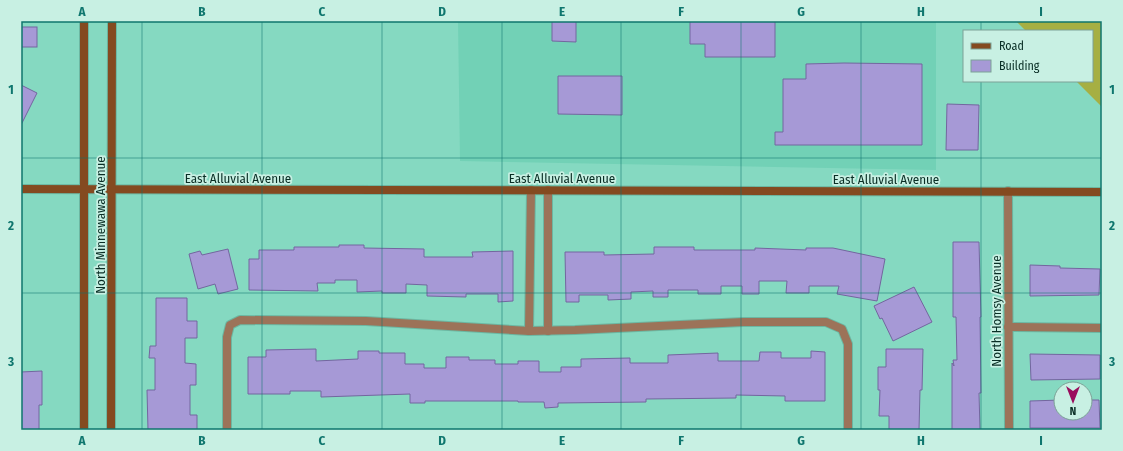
<svg xmlns="http://www.w3.org/2000/svg" width="1123" height="451" viewBox="0 0 1123 451" font-family="'Fira Sans Condensed',sans-serif">
	<style>
		.built { fill: #72d1b6 }
		.green { fill: #a6af43 }
		.building { fill: #a699d6; stroke: #73669f }
		.lines { fill: none; stroke-linecap: round; stroke-linejoin: round }
		.street-casing { stroke: #6cb7a2; stroke-width: 10 }
		.secondary-casing { stroke: #6cb7a2; stroke-width: 10 }
		.street { stroke: #9c7359; stroke-width: 8 }
		.secondary { stroke: #844a20; stroke-width: 8 }
		.grid { fill: none; stroke: #0f766e; stroke-width: 1; stroke-opacity: 0.55 }
		.labels { text-anchor: middle; stroke-width: 3.5; stroke-linejoin: round; paint-order: stroke }
		.street-label { font-size: 13px; fill: #092e25; stroke: #c8f0e3 }
		.neatline { fill: none; stroke: #0f766e; stroke-width: 1.5 }
		.grid-label { font-size: 13px; text-anchor: middle; font-weight: bold; fill: #0f766e }
	</style>
	<rect width="100%" height="100%" fill="#85d9c1"/>
	<polygon class="built" points="458,21 936,21 936,170 460,161"/>
	<polygon class="green" points="1016,21 1100,21 1102,23 1102,107 1076,81 1092,81 1092,31 1026,31"/>
	<g class="building">
		<polygon points="552,21 576,21 576,42 552,41"/>
		<polygon points="690,21 775,21 775,57 705,57 705,44 690,44"/>
		<rect x="21" y="27" width="16" height="20"/>
		<polygon points="844,63 922,64 922,145 775,145 775,132 783,132 783,79 806,79 806,64"/>
		<polygon points="558,76 622,76 622,115 558,114"/>
		<polygon points="21,85 37,93 21,125"/>
		<polygon points="947,104 979,105 978,150 946,150"/>
		<polygon points="953,242 979,242 981,317 980,317 981,393 979,393 980,430 952,430 952,363 954,366 953,360 957,360 956,317 953,317"/>
		<polygon points="339,245 364,245 364,248 424,249 424,257 473,257 472,252 513,251 513,301 498,302 498,294 466,294 466,297 427,296 427,285 406,284 406,293 382,293 382,291 357,292 357,280 335,280 335,283 317,283 318,291 249,290 249,259 259,259 259,250 294,250 294,247 339,247"/>
		<polygon points="654,247 694,247 694,250 755,250 755,248 806,250 806,248 833,248 885,259 877,301 837,294 839,286 809,286 809,293 786,293 787,281 759,281 759,294 742,294 742,286 721,286 721,294 698,294 698,290 668,290 668,297 653,297 653,291 631,292 631,299 608,300 608,295 579,295 579,302 566,302 565,252 604,252 604,255 654,254"/>
		<polygon points="228,249 238,289 218,294 215,284 198,289 189,254 200,251 202,255"/>
		<polygon points="1030,265 1060,266 1060,268 1100,269 1099,295 1030,296"/>
		<polygon points="914,287 932,322 893,341 882,318 880,319 874,306"/>
		<polygon points="156,298 187,298 187,321 197,321 197,338 185,338 185,363 196,364 196,385 190,385 190,415 197,415 197,430 148,430 147,390 155,390 155,358 149,358 150,346 156,346"/>
		<polygon points="316,349 316,361 358,359 358,351 379,351 379,353 405,353 405,364 424,364 424,368 446,368 446,357 469,357 469,360 495,360 495,364 518,364 518,361 539,361 539,372 561,372 561,367 581,367 581,359 630,358 630,363 668,363 668,355 718,353 718,361 759,361 760,352 781,352 781,358 811,358 811,351 825,352 825,401 785,401 785,396 736,395 736,398 646,399 646,402 558,403 558,407 545,408 544,402 518,402 518,401 425,401 425,403 410,403 410,394 321,397 321,391 290,391 290,394 248,394 248,357 266,357 266,350"/>
		<polygon points="886,349 923,349 922,390 920,390 919,430 889,430 889,416 879,416 880,390 878,390 878,367 886,367"/>
		<polygon points="1030,354 1100,355 1100,379 1031,380"/>
		<polygon points="42,371 42,405 39,405 39,430 21,430 21,372"/>
		<polygon points="1061,400 1061,413 1085,413 1085,400 1099,400 1100,428 1030,428 1030,401"/>
	</g>
	<g class="lines">
		<g class="street-casing">
			<g id="street">
				<polyline points="1008,191 1009,430"/>
				<polyline points="1008,327 1102,328"/>
				<polyline points="529,331 531,190"/>
				<polyline points="548,331 548,190"/>
				<polyline points="227,430 227,337 230,325 240,320 366,321 529,331 575,330 743,322 826,322 842,329 848,344 848,430"/>
			</g>
		</g>
		<g class="secondary-casing">
			<g id="secondary">
				<polyline points="21,189 1102,192"/>
				<polyline points="84,430 84,21"/>
				<polyline points="111,430 112,21"/>
			</g>
		</g>
		<use href="#street" class="street"/>
		<use href="#secondary" class="secondary"/>
	</g>
	<path class="grid" d="M142,21V430M262,21V430M382,21V430M502,21V430M621,21V430M741,21V430M861,21V430M981,21V31M981,81V430M21,158H1102M21,293H1102"/>
	<g class="labels">
		<g class="street-label">
			<text x="238" y="183">East Alluvial Avenue</text>
			<text x="562" y="183">East Alluvial Avenue</text>
			<text x="886" y="184">East Alluvial Avenue</text>
			<text transform="translate(100 225) rotate(-90)" y="5">North Minnewawa Avenue</text>
			<text transform="translate(996 311) rotate(-90)" y="5">North Homsy Avenue</text>
		</g>
	</g>
	<rect width="1123" height="451" fill="none" stroke="#c8f0e3" stroke-width="44"/>
	<rect x="963" y="30" width="130" height="52" fill="#c8f0e3" stroke="#7ca297"/>
	<rect x="971" y="43" width="20" height="6" fill="#844a20" stroke="#7ca297"/>
	<text x="999" y="50" font-size="12" fill="#092e25">Road</text>
	<rect x="971" y="60" width="20" height="12" fill="#a699d6" stroke="#7ca297"/>
	<text x="999" y="70" font-size="12" fill="#092e25">Building</text>
	<g transform="translate(1073 401) rotate(180)"><circle r="19" fill="#c8f0e3" stroke="#7ca297"/>
	<path d="M0-3L7 15L0 10L-7 15Z" fill="#9a0c5d"/>
	<text y="-6" font-size="11" font-weight="bold" text-anchor="middle" fill="#092e25">N</text>
	</g>
	<rect x="22" y="22" width="1079" height="407" class="neatline"/>
	<g class="grid-label">
		<text x="82" y="16">A</text>
		<text x="202" y="16">B</text>
		<text x="322" y="16">C</text>
		<text x="442" y="16">D</text>
		<text x="562" y="16">E</text>
		<text x="681" y="16">F</text>
		<text x="801" y="16">G</text>
		<text x="921" y="16">H</text>
		<text x="1041" y="16">I</text>
		<text x="11" y="94">1</text>
		<text x="1112" y="94">1</text>
		<text x="11" y="230">2</text>
		<text x="1112" y="230">2</text>
		<text x="11" y="366">3</text>
		<text x="1112" y="366">3</text>
		<text x="82" y="445">A</text>
		<text x="202" y="445">B</text>
		<text x="322" y="445">C</text>
		<text x="442" y="445">D</text>
		<text x="562" y="445">E</text>
		<text x="681" y="445">F</text>
		<text x="801" y="445">G</text>
		<text x="921" y="445">H</text>
		<text x="1041" y="445">I</text>
	</g>
</svg>
